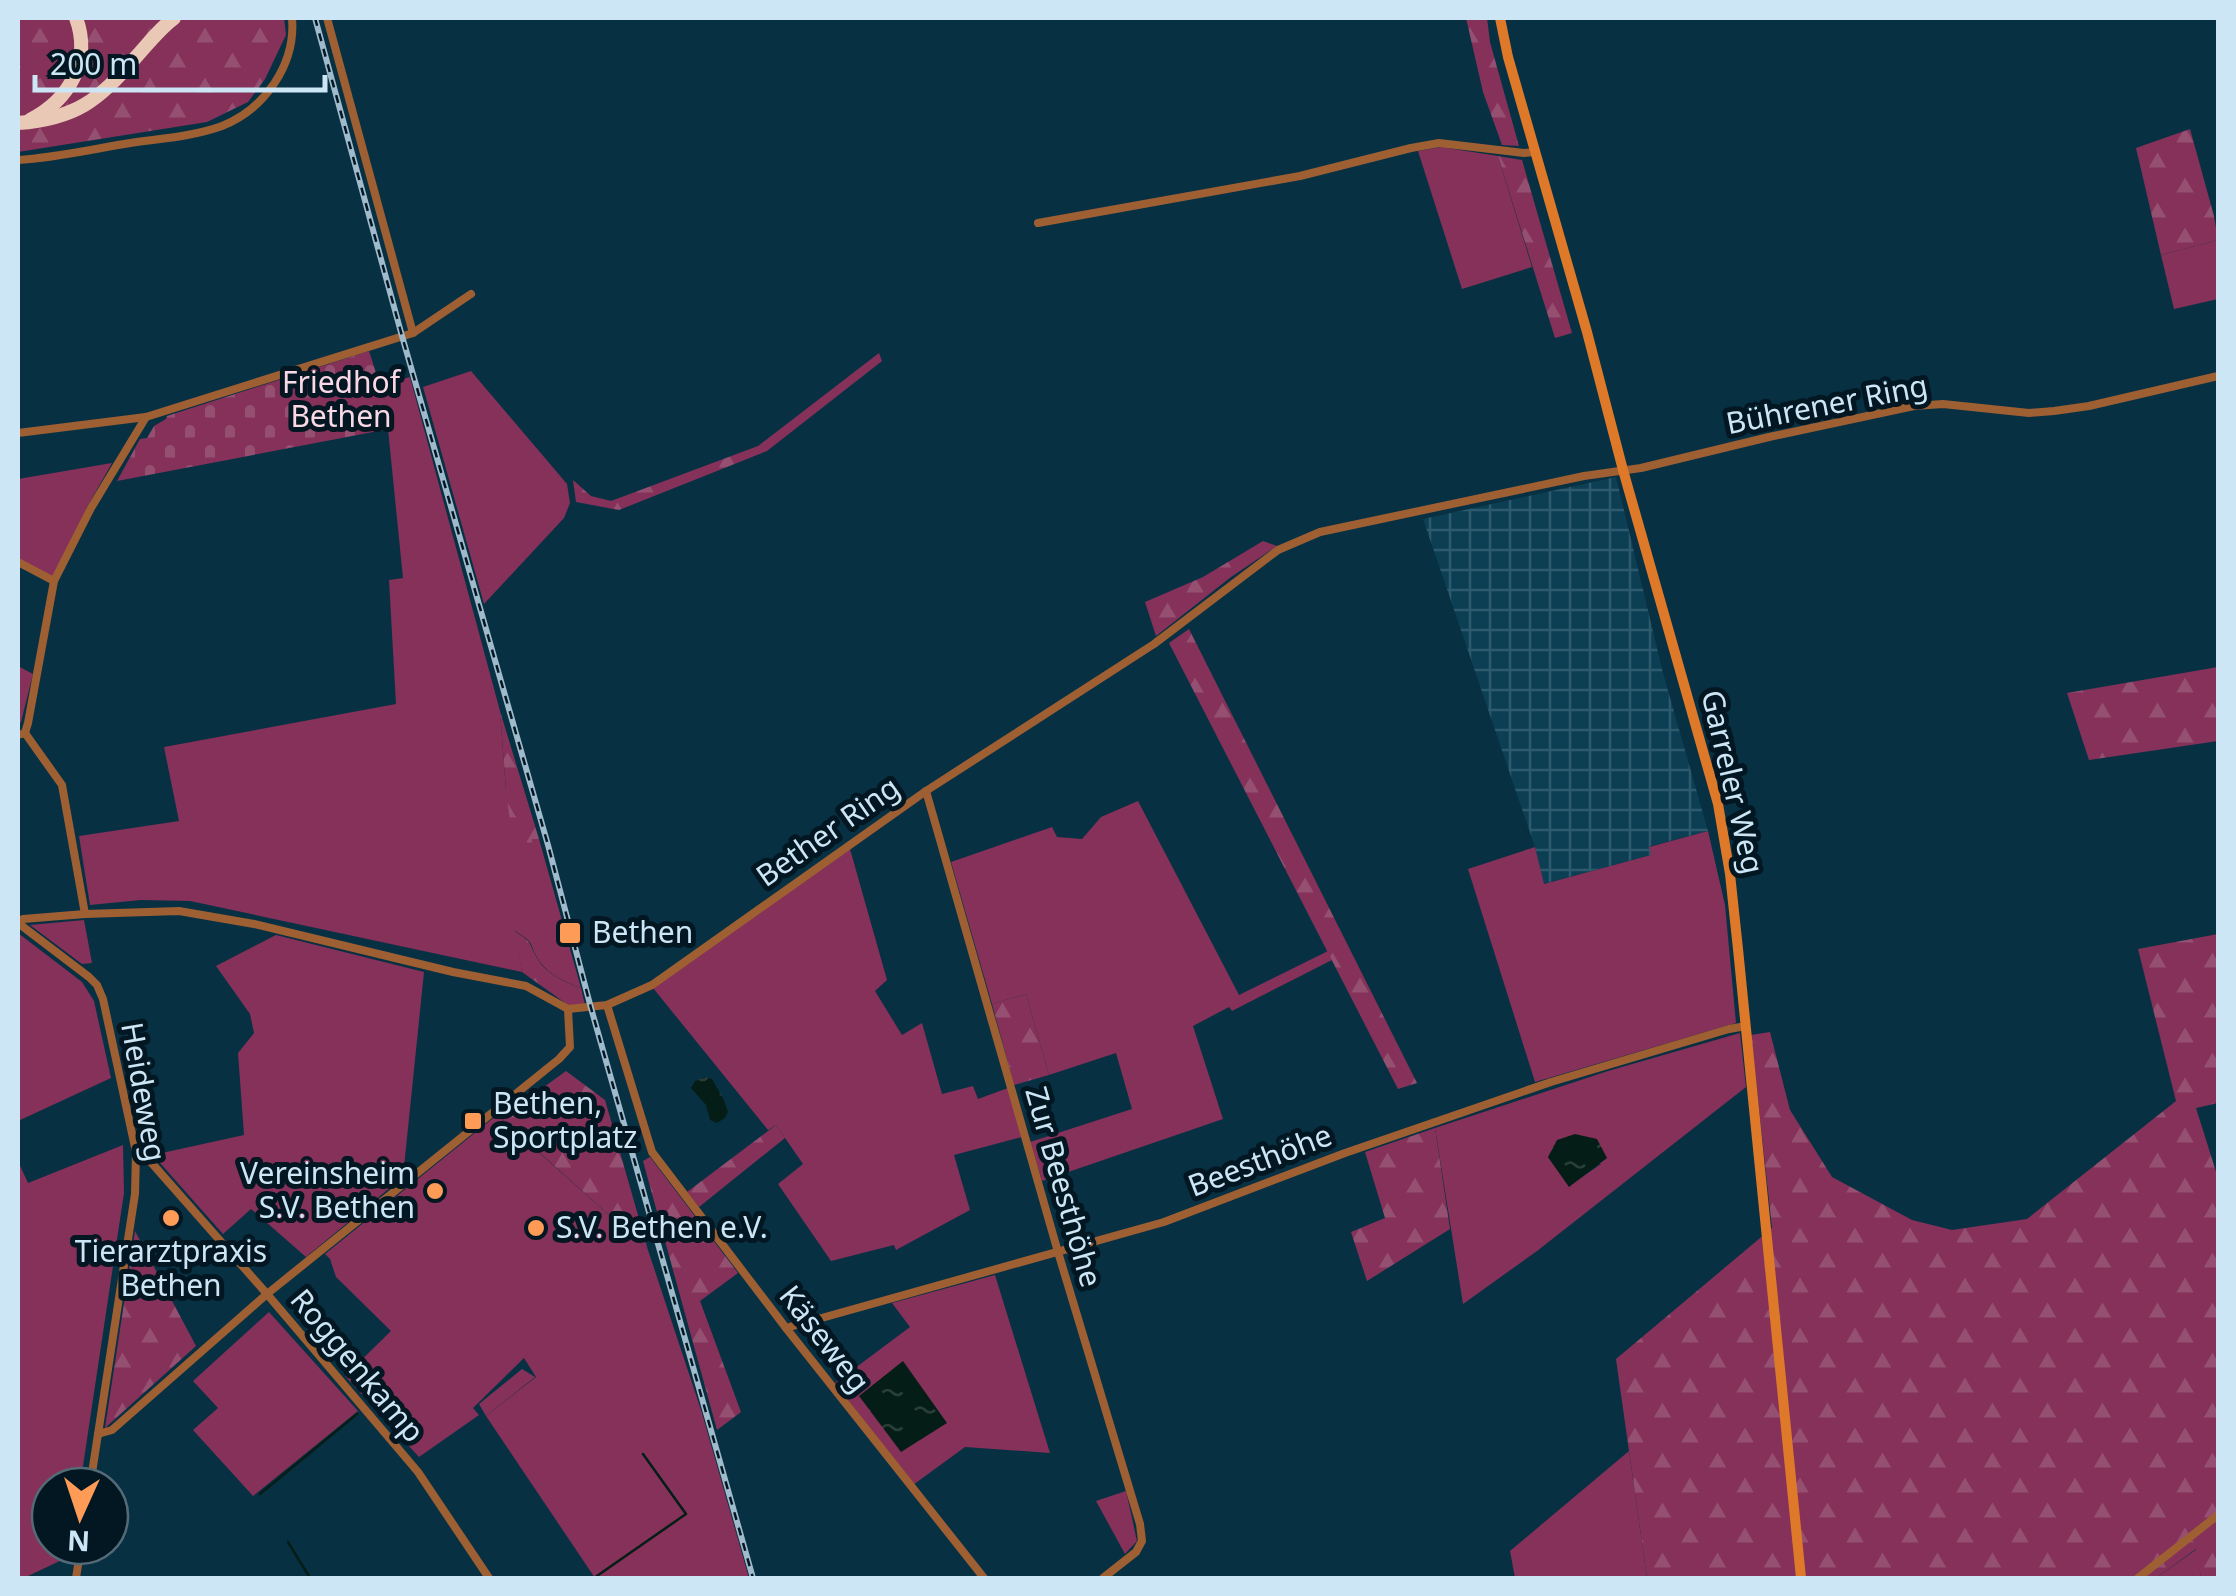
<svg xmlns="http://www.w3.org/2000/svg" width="2236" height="1596" viewBox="0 0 2236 1596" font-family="'Noto Sans',sans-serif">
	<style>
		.industrial { fill: url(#industrial-grid) }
		.green { fill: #853159; fill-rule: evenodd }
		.forest { fill: url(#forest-firs) }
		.cemetery { fill: url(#cemetery-stones) }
		.water { fill: url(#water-ripples) }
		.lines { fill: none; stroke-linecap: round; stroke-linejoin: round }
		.stream { stroke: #051d17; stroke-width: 2.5 }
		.street { stroke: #9e5f33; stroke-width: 8 }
		.secondary { stroke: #de792a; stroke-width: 10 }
		.highway { stroke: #e9c9b5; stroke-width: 14 }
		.rail-casing { stroke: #9ebacb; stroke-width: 6 }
		.rail { stroke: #031722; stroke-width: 2.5; stroke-dasharray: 8; stroke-linecap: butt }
		.poi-dot { fill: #fe9c57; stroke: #031722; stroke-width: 4 }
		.labels { text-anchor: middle; stroke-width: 10; stroke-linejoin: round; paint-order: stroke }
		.park-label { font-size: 30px; fill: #f9d9e5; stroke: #031722 }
		.street-label { font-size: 30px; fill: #cde6f6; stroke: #031722 }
		.poi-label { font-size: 30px; fill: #cde6f6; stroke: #031722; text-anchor: start }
	</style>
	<defs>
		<pattern id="industrial-grid" width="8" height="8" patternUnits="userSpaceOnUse" patternTransform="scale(2.5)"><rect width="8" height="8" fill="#0c3e54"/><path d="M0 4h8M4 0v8" fill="none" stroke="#2e5a6d"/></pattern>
		<pattern id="forest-firs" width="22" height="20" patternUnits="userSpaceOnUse" patternTransform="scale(2.5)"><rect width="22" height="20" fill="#853159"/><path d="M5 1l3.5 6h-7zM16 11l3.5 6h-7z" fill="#954f71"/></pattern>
		<pattern id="cemetery-stones" width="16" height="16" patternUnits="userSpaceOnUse" patternTransform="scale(2.5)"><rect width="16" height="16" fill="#853159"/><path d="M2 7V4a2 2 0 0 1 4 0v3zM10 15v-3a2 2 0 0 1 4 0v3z" fill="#954f71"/></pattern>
		<pattern id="water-ripples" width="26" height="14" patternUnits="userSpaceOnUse" patternTransform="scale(2.5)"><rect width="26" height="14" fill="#051d17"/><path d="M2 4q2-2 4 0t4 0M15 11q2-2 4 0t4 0" fill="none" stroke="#283e39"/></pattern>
	</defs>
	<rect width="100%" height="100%" fill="#083043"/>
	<polygon class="industrial" points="1616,477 1663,673 1708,831 1650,846 1651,855 1543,884 1535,847 1423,519"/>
	<g class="green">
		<polygon points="1441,147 1498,156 1532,267 1462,289 1418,151"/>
		<polygon points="2218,240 2218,299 2174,309 2161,255"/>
		<polygon points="471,371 567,484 570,503 564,518 484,604 423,387"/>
		<path d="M410,377L500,711L506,790L532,839H539L581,988C567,983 548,974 540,962C528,944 537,944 515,931L522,972L190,901L141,900L90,905L79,836L179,821L164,747L396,704L389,580L403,578L388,429L393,427L380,385Z"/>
		<polygon points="112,463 87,507 53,577 18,559 18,479"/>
		<polygon points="18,666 33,674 21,722 18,724"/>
		<polygon points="1138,801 1239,995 1328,951 1332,960 1232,1011 1229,1007 1193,1026 1223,1119 1042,1181 1030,1142 1132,1109 1116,1053 1049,1075 1026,994 992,1004 951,862 1052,827 1057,837 1082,839 1101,817"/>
		<polygon points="1708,831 1725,905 1736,1023 1535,1082 1468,869 1535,847 1544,884 1651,855 1649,847"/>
		<polygon points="850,849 887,980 875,991 902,1035 922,1023 942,1094 973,1086 978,1099 1008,1088 1022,1137 954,1155 970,1210 896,1250 894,1245 831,1261 778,1184 803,1164 776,1125 768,1130 653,988"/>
		<polygon points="84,920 92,963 82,964 30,925"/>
		<polygon points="18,933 82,982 94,1001 111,1078 18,1121"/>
		<polygon points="276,935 424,972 403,1177 306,1257 251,1209 223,1234 153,1155 244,1135 238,1053 254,1033 250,1014 216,966"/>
		<path d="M1740,1033L1746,1087L1537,1251L1463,1304L1435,1128L1608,1071ZM1548,1157L1601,1164L1569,1186Z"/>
		<polygon points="497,1115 648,1250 702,1413 749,1578 595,1578 486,1416 536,1377 524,1358 473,1408 479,1415 419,1457 345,1376 391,1331 336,1277 330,1259 325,1254"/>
		<polygon points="123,1145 124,1193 80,1486 50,1486 50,1546 71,1546 70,1556 24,1578 18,1578 18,1161 28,1183"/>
		<polygon points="995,1275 1050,1453 965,1447 913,1485 835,1383 910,1327 892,1303"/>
		<polygon points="269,1312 358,1411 253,1496 193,1430 218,1408 193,1381"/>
		<polygon points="1629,1451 1647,1578 1515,1578 1510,1551"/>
		<polygon points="1126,1491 1137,1541 1125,1554 1096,1501"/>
		<polygon points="2197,1549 2201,1578 2156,1578"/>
	</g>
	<g class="forest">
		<polygon points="18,18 284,18 286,35 265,79 248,102 207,122 18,152"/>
		<polygon points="1466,18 1487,18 1490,42 1519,146 1502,145 1483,92"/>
		<polygon points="2190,129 2214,216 2218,240 2161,255 2136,148"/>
		<polygon points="1498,156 1522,160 1572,333 1555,338"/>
		<polygon points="879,353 882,361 767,451 619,510 576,502 573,480 591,496 611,501 758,446"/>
		<polygon points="1263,541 1277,546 1231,577 1156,636 1145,602 1203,577"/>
		<polygon points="1189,629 1417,1083 1398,1089 1169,643"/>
		<polygon points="2218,667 2218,741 2089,760 2067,693"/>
		<polygon points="500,711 539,839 532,839 532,854 516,868 506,790"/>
		<path d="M514,931C534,942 528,944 539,961C547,974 567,983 581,988L585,1005H568L522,972Z"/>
		<polygon points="2218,934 2218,1103 2196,1108 2218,1178 2218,1578 2201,1578 2196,1549 2156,1578 1647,1578 1616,1359 1772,1228 1751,1035 1770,1032 1790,1110 1832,1177 1912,1220 1952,1230 2027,1219 2176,1101 2138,949"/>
		<polygon points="1026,994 1049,1075 1014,1085 992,1004"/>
		<polygon points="566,1071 605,1100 648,1250 501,1118"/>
		<polygon points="776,1125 785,1138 699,1207 687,1192"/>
		<polygon points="1435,1128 1450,1229 1367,1281 1351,1232 1385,1218 1365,1152"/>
		<polygon points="650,1157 738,1273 700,1301 741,1412 717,1430 643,1161"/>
		<polygon points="135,1231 196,1346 105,1428"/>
		<polygon points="522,1369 535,1377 486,1416 479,1404"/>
	</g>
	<polygon class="cemetery" points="369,351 394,428 117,481 140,439 147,438 154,426 166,419 167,416"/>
	<g class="water">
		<polygon points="705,1077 712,1079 724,1100 728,1112 725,1118 717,1123 710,1120 706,1105 691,1088 695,1081"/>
		<polygon points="1575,1134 1597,1139 1607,1158 1569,1187 1548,1157 1557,1140"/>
		<polygon points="903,1361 947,1423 901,1452 859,1396"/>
	</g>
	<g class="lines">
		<g class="stream">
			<polyline points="260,1494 357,1414"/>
			<polyline points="288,1542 310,1578"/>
			<polyline points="594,1578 686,1514 643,1454"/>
		</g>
		<g class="street">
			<polyline points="327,18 413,333"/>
			<path d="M18,160C53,158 89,150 124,144C155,139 192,137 222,126C265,109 296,64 292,18"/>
			<polyline points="1038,223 1300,176 1411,148 1439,143 1524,153 1534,152"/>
			<polyline points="18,433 146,417 413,333 471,294"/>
			<polyline points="18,562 54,581"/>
			<polyline points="25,733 62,785 85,914"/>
			<polyline points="18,735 25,733 28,723 54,581 91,508 146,417"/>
			<polyline points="926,791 1058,1252 1140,1524 1142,1541 1136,1552 1103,1578"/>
			<polyline points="18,922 23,919 85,914 179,911 254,924 453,972 526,986 568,1009 607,1005 652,985 926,791 1154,644 1278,550 1320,532 1584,476 1641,468 1769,437 1914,406 1943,404 2029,413 2054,411 2089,406 2218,376"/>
			<polyline points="18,923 89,977 97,985 103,999 136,1152 135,1194 90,1486"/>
			<polyline points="607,1005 652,1152 786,1328 984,1578"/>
			<polyline points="136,1152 142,1152 267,1294 418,1472 489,1578"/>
			<polyline points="786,1328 1164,1222 1345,1153 1551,1082 1729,1029 1746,1026"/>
			<polyline points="98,1434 112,1430 267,1294 559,1059 570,1047 568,1009"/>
			<polyline points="76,1578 81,1546"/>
			<polyline points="2138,1578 2218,1515"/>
		</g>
		<polyline class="secondary" points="1500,18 1508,57 1587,332 1623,470 1718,804 1730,874 1738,949 1801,1578"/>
		<g class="highway">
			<path d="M30,120C69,100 92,61 76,18"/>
			<path d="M18,123C75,119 100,100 136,57C148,44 159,29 174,18"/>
		</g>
		<g class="rail-casing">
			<polyline id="rail" points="315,18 402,336 548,845 591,1008 753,1578"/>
		</g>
		<use href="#rail" class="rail"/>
	</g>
	<g class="poi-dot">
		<rect x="558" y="921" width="24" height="24" rx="5"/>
		<rect x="463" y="1111" width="20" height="20" rx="5"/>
		<circle cx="435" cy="1191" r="10"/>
		<circle cx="171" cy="1218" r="10"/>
		<circle cx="536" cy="1228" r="10"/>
	</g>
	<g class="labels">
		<g class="park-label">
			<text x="341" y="393">Friedhof<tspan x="341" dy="34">Bethen</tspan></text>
		</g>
		<g class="street-label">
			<text transform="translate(1827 405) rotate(-11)" y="10">Bührener Ring</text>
			<text transform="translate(1732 782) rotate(77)" y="10">Garreler Weg</text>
			<text transform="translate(828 832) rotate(-35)" y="10">Bether Ring</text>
			<text transform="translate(143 1092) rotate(80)" y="10">Heideweg</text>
			<text transform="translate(1260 1161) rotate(-21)" y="10">Beesthöhe</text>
			<text transform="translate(1063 1187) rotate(74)" y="10">Zur Beesthöhe</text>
			<text transform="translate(824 1339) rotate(52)" y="10">Käseweg</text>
			<text transform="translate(357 1366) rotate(50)" y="10">Roggenkamp</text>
		</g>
		<g class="poi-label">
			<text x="592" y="943">Bethen</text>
			<text x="493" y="1114">Bethen,<tspan x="493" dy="34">Sportplatz</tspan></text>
			<text x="415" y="1184" text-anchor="end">Vereinsheim<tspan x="415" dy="34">S.V. Bethen</tspan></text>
			<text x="556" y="1238">S.V. Bethen e.V.</text>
			<text x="171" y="1262" text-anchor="middle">Tierarztpraxis<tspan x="171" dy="34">Bethen</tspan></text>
		</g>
	</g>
	<rect width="2236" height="1596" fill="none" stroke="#cde6f6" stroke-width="40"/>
	<g transform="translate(80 1516) rotate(183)"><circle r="48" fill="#031722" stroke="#546a77" stroke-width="2.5"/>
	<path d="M0-8L18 38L0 25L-18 38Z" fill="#fe9c57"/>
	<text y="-15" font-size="28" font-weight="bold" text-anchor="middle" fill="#cde6f6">N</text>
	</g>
	<path d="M35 75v15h290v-15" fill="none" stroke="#cde6f6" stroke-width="5"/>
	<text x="50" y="75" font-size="30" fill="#cde6f6" stroke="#031722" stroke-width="8" paint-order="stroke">200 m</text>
</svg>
